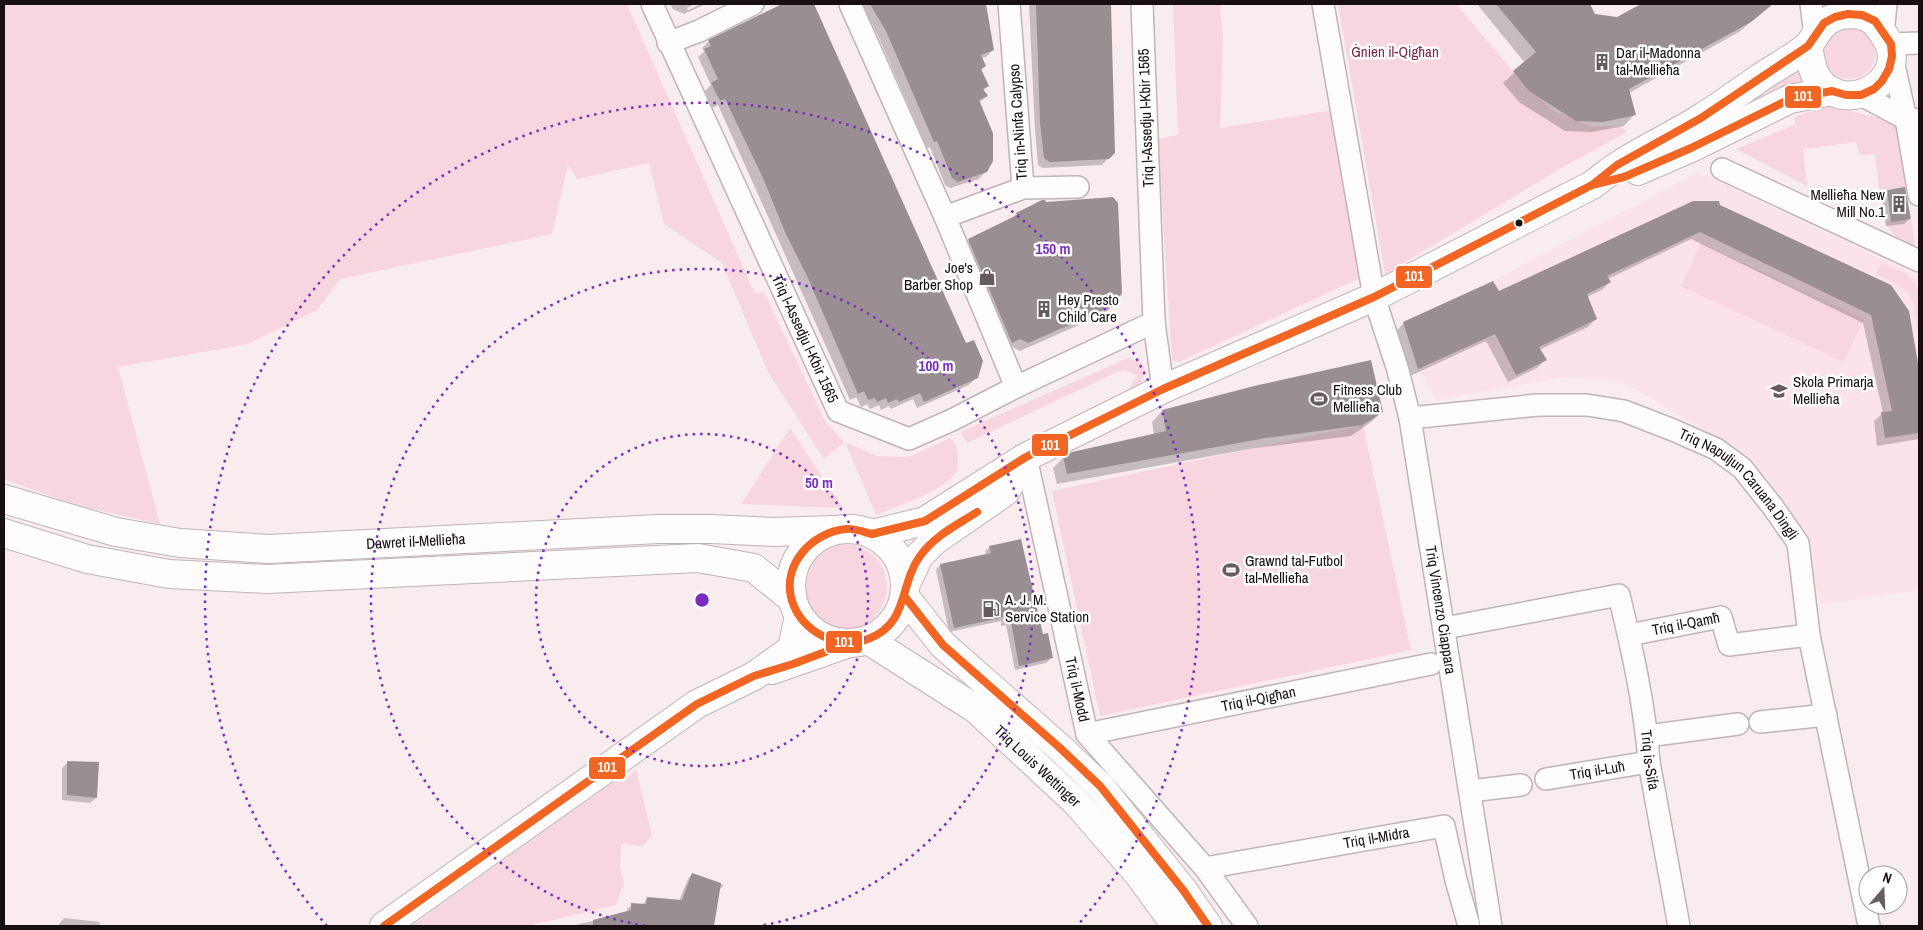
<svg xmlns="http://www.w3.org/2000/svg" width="1923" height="930" viewBox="0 0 1923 930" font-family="'Archivo Narrow',sans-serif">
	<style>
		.built { fill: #fce2e9 }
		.green { fill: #f7d6e0 }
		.shadow { fill: #0003 }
		.building { fill: #998f92 }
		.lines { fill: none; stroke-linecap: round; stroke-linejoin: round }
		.street-casing { stroke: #bfb4b7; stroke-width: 24 }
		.secondary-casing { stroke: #bfb4b7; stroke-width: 30 }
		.highway-casing { stroke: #bfb4b7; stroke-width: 30 }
		.street { stroke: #fefcfd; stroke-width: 21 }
		.secondary { stroke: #fefcfd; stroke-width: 28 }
		.highway { stroke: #fefcfd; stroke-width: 28 }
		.bus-1-casing { stroke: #fff; stroke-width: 11 }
		.bus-1 { stroke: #f26522; stroke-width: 8 }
		.ring { fill: none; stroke: #7b2cbf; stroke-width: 2.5; stroke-dasharray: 2.5 5 }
		.bus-dot { fill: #180f11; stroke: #fff; stroke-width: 2 }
		.labels { text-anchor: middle; stroke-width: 5; stroke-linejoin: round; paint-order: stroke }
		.park-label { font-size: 15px; fill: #782848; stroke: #fff }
		.poi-label { font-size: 15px; fill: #180f11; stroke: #fff; text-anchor: start }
		.street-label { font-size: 15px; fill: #180f11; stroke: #fff }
		.centre { fill: #7b2cbf; stroke: #fff; stroke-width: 2.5 }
		.ring-label { font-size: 15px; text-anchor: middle; font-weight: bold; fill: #7b2cbf; stroke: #fff; stroke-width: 5; stroke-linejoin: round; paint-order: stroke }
		.line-badge { stroke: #fff; stroke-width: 2 }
		.badge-label { font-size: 14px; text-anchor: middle; font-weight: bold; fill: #fff }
	</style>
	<rect width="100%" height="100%" fill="#f8ecef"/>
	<polygon class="built" points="1698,172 1919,277 1919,590 1821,605 1807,555 1790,511 1767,478 1722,441 1623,382 1564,377 1437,400 1418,369 1403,322 1493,281"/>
	<g class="green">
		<path d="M4,4H627L755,294L764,292L825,421L844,442L877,456L908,457L950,438L957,446C957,453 959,463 957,470C949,490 896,506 876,515L845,442L824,459L768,372L722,263L664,224L649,163L577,179L568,165L552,234L340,279L317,310L248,344L118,367L160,524L75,505L4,479Z"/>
		<polygon points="1173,4 1220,4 1223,36 1220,128 1334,110 1362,277 1179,362 1172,360 1158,139 1178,135"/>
		<polygon points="1338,4 1456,4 1513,71 1552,110 1591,126 1620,126 1627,132 1563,167 1385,274"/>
		<circle cx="1849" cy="53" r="26"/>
		<polygon points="1796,67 1805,83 1632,165"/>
		<polygon points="1827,106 1888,120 1899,130 1907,187 1879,190 1875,154 1860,155 1856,142 1803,149 1807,186 1736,149 1796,124 1794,117"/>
		<polygon points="1911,219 1915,245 1904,246 1884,222"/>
		<polygon points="1701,243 1864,319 1844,362 1681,286"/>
		<path d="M1881,263L1905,273L1919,290V338C1912,296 1918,292 1876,275Z"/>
		<polygon points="1128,358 1141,362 1145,370 1141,384 1129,389 1137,376 1125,370 1117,372 967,443 960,432"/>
		<polygon points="1363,425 1411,650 1100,716 1052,491"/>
		<polygon points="790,428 843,508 741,504"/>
		<circle cx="844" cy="587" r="43"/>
		<polygon points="636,769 652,835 643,846 621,844 620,867 624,882 616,905 528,926 411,926 613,782 624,782"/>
	</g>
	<g class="shadow">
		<polygon points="670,4 695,4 687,8 688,10 701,4 706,4 684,14 673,9"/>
		<polygon points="786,4 813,4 977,377 969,385 917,408 913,399 891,409 889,406 881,410 879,405 870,409 867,404 861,407 856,397 850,400 718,105 712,108 705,91 711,85 698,57 704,52 702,48 709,41"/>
		<polygon points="862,4 984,4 993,50 986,57 981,58 985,66 981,70 988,85 983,91 987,96 979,103 986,171 979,179 950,188 945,185 930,147 927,148 879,38"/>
		<polygon points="1029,4 1109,4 1114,152 1102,165 1043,168 1038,165 1035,130"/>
		<polygon points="1477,4 1574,4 1566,10 1617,19 1644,4 1772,4 1739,32 1629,93 1634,115 1624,126 1592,132 1565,131 1519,102 1503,83 1525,63"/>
		<polygon points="1887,191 1909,219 1904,224 1886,226 1882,196"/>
		<polygon points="1718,205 1908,311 1919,376 1919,439 1877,446 1874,421 1883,413 1863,323 1691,239 1608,279 1610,282 1602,290 1587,297 1596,319 1588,327 1539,350 1545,360 1537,368 1508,382 1486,341 1410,376 1396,331 1404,323 1498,292"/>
		<polygon points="1016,214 1114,304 1106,313 1020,351 1011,346 1004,350 961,248 969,240 1012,219"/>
		<polygon points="1254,387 1382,412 1371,422 1351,436 1255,448 1057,484 1053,468 1064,457 1154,435 1152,422 1162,411"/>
		<polygon points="990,547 1042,636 1051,658 1046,663 1015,670 1006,625 1001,626 1001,621 949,632 936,570 940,565 986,555 985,551"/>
		<polygon points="68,762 96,798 90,803 62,800 62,768"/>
		<polygon points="692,874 724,885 718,891 712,926 571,926 627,913 627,909 632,905 643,905 647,898 679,901 688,879"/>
		<polygon points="64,918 100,922 99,926 59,926 59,924"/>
	</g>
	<g class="building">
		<polygon points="782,4 814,4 966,343 974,340 983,361 978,378 924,402 920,393 899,402 897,399 888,403 886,398 877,402 875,398 868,400 864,391 858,394 807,276 785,232 763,178 725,99 720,101 711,83 718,79 704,49 711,46 708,40"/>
		<polygon points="870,4 986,4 994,50 981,55 986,66 981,69 989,86 983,89 988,96 979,100 993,133 993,161 987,172 958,182 952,178 937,141 934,142 886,31"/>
		<polygon points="1036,4 1111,4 1115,153 1109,159 1050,162 1044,158 1040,123"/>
		<polygon points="1496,4 1590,4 1595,14 1617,17 1641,4 1773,4 1751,22 1629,89 1636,115 1603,122 1576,121 1529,91 1513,71 1536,52"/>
		<polygon points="1905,187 1911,219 1891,222 1887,190"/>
		<polygon points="1113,197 1118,203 1122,293 1115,305 1028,343 1020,339 1012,343 968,239 1017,215 1016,213 1042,200 1045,200 1046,202"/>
		<polygon points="1693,201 1719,201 1720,205 1891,285 1909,311 1919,369 1919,433 1885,438 1881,412 1892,411 1871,315 1700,232 1607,276 1611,282 1587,294 1597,319 1539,347 1547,360 1516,375 1495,334 1418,369 1403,322 1493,281 1499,291"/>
		<polygon points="1371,360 1383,412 1363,425 1266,438 1067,474 1063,456 1072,452 1166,431 1162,410 1254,386"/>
		<polygon points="1021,539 1043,634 1048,633 1053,658 1019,666 1011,621 1006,622 1005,617 954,628 940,564 991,553 989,546"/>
		<polygon points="67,761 99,762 97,798 67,795"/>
		<polygon points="692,873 721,883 714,926 593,926 593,920 631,910 631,903 646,904 647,897 682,900"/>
	</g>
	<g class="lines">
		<g class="street-casing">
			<g id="street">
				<path id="s1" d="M652,4L838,411L909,439L952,420L1016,387L1154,322L1142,4"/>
				<polyline points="850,4 945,217 1016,387"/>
				<path id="s2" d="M1323,4L1374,297L1397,367L1410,418L1491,926"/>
				<polyline points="1811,4 1815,35"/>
				<polyline points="1883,34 1886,4"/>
				<polyline points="668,43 699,31 753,4"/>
				<polyline points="1891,44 1919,43"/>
				<polyline points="1892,56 1906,119 1919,195"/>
				<polyline points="1861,95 1906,119 1914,119"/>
				<polyline points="1722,169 1919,261"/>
				<polyline points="1023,188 1078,187"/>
				<polyline points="945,217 1023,188 1009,4"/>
				<polyline points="1154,322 1163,389"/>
				<path id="s3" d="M1410,418L1538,405H1587L1624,411L1673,430L1716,449L1742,468L1773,507L1798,543L1809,635L1869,926"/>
				<path id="s4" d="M1026,457L1087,734L1205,868L1247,926"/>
				<path id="s5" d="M1445,628L1619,595C1632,649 1645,706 1649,762L1679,926"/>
				<path id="s6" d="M1629,635L1721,617L1729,645L1809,635"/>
				<polyline points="1760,722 1826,715"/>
				<path id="s7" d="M1087,734L1431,664"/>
				<polyline points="1647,736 1738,724"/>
				<path id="s8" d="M1546,779L1649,762"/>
				<polyline points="1470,791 1521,785"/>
				<path id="s9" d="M1205,868L1444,826L1456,880L1469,926"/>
			</g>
		</g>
		<g class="secondary-casing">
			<g id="secondary">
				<polyline points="1638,171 1691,148 1790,99 1832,91"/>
				<path d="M872,534L925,521L1026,457L1163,389L1374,297L1592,185C1601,179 1609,171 1619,165C1646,148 1674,135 1701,118C1722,105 1741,91 1761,77C1773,69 1798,55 1808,46C1814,39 1817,30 1824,24C1833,15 1850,12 1863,16C1874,19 1878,26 1884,35C1915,78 1845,120 1817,78C1811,68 1810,57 1808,46"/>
				<polyline points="906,584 919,556 934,541 1005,492 1016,474"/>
				<polyline points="772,670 849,643"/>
				<polyline points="384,926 697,704 754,676 792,649 799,616"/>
			</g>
		</g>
		<g class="highway-casing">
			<g id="highway">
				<path id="s10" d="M4,499L116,532L180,543L269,549L658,529H712L774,532L833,530"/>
				<circle cx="848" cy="586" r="57"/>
				<polyline points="4,533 87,559 169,574 267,579 698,558 754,568 792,599"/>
				<polyline points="905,597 943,645 1060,748 1100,786 1183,890 1208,926"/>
				<path id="s11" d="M868,640L976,709L1077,803L1140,876L1176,926"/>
			</g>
		</g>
		<use href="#street" class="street"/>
		<use href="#secondary" class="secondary"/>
		<use href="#highway" class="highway"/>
		<g class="bus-1-casing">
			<g id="bus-1">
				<polygon points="1848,14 1862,15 1875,21 1891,44 1892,56 1889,69 1882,81 1874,89 1861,95 1846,95 1832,91 1790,99 1691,148 1624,177 1592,185 1617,165 1701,118 1808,46 1824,23 1835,17"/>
				<polyline points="872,534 925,521 1026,457 1163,389 1374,297 1592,185"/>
				<path d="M872,534C864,532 854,528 846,529C812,532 781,565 792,601C802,631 837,651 868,639C909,624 899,585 920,556C934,536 957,525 977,512"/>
				<polyline points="905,597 943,645 1060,748 1100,786 1183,890 1208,926"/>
				<polyline points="384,926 697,704 754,676 793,664 849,643"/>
			</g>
		</g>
		<use href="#bus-1" class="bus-1"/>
	</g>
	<g class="ring">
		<circle cx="702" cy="600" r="166"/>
		<path d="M645 926A331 331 0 1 1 759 926"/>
		<path d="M327 926A497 497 0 1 1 1077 926"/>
	</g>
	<defs>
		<g id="building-bare" transform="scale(1.35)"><path d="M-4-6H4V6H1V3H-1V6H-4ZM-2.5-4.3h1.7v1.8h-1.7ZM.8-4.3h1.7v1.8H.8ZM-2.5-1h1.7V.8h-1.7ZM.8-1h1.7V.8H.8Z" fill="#665c5f" stroke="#fff" stroke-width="2.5" paint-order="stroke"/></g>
		<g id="shop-bare" transform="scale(1.35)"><path d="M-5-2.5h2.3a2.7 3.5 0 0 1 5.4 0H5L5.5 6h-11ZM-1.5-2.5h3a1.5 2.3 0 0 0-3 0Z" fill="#665c5f" stroke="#fff" stroke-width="2.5" paint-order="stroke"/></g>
		<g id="school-bare" transform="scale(1.35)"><path d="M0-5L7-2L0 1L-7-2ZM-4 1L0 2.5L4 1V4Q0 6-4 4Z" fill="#665c5f" stroke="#fff" stroke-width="2.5" paint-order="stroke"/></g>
		<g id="stadium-bare" transform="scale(1.35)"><path d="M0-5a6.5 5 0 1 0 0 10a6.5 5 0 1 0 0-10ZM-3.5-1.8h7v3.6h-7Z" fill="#665c5f" stroke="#fff" stroke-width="2.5" paint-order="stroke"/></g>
		<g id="fuel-bare" transform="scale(1.35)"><path d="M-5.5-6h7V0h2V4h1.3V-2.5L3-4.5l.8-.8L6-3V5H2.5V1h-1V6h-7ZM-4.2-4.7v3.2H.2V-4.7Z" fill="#665c5f" stroke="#fff" stroke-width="2.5" paint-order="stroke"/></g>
	</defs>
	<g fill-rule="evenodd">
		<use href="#building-bare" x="1602" y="62"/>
		<use href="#building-bare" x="1899" y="204"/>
		<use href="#shop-bare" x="987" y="277"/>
		<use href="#building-bare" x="1044" y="309"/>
		<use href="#school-bare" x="1779" y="391"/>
		<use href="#stadium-bare" x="1319" y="399"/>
		<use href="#stadium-bare" x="1231" y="570"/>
		<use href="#fuel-bare" x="991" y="609"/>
	</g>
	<circle class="bus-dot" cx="1519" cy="223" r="4.5"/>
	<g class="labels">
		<g class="park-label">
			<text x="1395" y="57">Ġnien il-Qigħan</text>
		</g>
		<g class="poi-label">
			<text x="1616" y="58">Dar il-Madonna<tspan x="1616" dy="17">tal-Mellieħa</tspan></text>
			<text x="1885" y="200" text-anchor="end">Mellieħa New<tspan x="1885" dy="17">Mill No.1</tspan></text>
			<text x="973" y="273" text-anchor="end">Joe's<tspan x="973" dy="17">Barber Shop</tspan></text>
			<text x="1058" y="305">Hey Presto<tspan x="1058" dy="17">Child Care</tspan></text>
			<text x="1793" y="387">Skola Primarja<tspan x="1793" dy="17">Mellieħa</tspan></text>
			<text x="1333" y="395">Fitness Club<tspan x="1333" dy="17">Mellieħa</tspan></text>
			<text x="1245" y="566">Grawnd tal-Futbol<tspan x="1245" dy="17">tal-Mellieħa</tspan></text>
			<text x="1005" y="605">A. J. M.<tspan x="1005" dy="17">Service Station</tspan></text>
		</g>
		<g class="street-label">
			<text transform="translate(1146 118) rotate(-92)" y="5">Triq l-Assedju l-Kbir 1565</text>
			<text transform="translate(1018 122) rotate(-94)" y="5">Triq in-Ninfa Calypso</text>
			<text dy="5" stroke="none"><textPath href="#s1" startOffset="368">Triq l-Assedju l-Kbir 1565</textPath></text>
			<text dy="5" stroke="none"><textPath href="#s3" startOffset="355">Triq Napuljun Caruana Dingli</textPath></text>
			<text dy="5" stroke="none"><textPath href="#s10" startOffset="418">Dawret il-Mellieħa</textPath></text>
			<text dy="5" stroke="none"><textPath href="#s2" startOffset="618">Triq Vincenzo Ciappara</textPath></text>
			<text dy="5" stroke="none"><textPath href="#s6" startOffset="58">Triq il-Qamħ</textPath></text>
			<text dy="5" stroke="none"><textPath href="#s4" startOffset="238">Triq il-Modd</textPath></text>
			<text dy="5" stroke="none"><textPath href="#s7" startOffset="175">Triq il-Qigħan</textPath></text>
			<text dy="5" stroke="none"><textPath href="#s5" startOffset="345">Triq is-Sifa</textPath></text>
			<text dy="5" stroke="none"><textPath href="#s11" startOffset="212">Triq Louis Wettinger</textPath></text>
			<text dy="5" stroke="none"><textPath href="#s8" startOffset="52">Triq il-Luħ</textPath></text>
			<text dy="5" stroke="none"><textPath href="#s9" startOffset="174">Triq il-Midra</textPath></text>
		</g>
	</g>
	<circle cx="702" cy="600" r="8" class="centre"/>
	<g class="ring-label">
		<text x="1053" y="254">150 m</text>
		<text x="936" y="371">100 m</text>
		<text x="819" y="488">50 m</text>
	</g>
	<g class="line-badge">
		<rect x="1784" y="85" width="38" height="24" rx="5" fill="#f26522"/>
		<rect x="1395" y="265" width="38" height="24" rx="5" fill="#f26522"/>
		<rect x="1031" y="433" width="38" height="24" rx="5" fill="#f26522"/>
		<rect x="825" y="630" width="38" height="24" rx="5" fill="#f26522"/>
		<rect x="588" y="756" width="38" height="24" rx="5" fill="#f26522"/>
	</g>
	<g class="badge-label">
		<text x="1803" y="101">101</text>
		<text x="1414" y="281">101</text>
		<text x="1050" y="450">101</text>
		<text x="844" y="647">101</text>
		<text x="607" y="772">101</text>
	</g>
	<rect width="1923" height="930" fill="none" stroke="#180f11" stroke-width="10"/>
	<g transform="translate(1883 890) rotate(19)"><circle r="24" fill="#ffffff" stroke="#a39fa0"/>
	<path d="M0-4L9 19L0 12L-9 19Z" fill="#665c5f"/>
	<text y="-8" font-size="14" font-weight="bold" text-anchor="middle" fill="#180f11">N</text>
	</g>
</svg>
